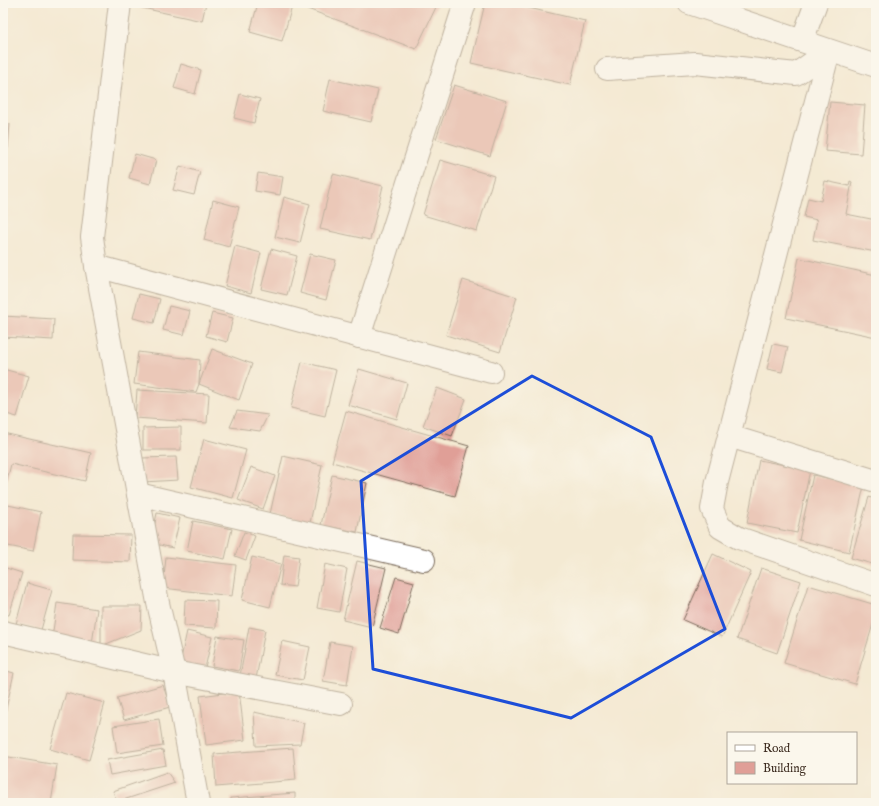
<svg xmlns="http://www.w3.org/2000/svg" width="879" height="806" viewBox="0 0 879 806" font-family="'IM FELL English',serif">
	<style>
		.building { fill: #e09f97 }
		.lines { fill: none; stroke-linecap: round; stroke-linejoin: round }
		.minor-casing { stroke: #7c6d5d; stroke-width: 24 }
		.minor { stroke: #fff; stroke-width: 22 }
		.marked { fill: none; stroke: #1d4ed8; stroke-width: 3; stroke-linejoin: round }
	</style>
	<rect width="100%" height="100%" fill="#fbf7ec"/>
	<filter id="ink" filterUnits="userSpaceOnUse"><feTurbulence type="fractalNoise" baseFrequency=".025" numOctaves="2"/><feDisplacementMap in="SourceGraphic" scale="8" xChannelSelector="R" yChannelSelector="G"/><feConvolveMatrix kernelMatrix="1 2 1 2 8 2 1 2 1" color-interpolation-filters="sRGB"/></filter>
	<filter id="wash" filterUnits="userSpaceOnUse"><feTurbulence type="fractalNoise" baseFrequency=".012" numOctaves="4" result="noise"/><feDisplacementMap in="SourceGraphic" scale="16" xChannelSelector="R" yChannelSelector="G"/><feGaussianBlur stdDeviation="0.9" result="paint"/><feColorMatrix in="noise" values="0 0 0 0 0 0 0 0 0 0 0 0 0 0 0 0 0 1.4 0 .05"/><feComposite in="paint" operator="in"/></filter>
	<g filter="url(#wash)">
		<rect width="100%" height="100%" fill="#f4ead3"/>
		<g id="blocks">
			<g class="building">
				<polygon points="139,3 206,3 202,21 138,7"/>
				<polygon points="258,3 293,3 282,41 250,32"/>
				<polygon points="303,3 438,3 416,49 302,7"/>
				<polygon points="485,3 507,3 585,21 570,85 471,63"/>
				<polygon points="181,64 201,70 195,94 174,88"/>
				<polygon points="330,79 378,90 371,122 323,111"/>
				<polygon points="454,85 507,101 490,156 436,139"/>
				<polygon points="240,94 260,99 254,123 234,118"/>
				<polygon points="830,102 865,105 861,154 825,151"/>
				<polygon points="3,123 10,124 8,148 3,148"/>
				<polygon points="135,154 156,160 150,184 129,178"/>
				<polygon points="440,160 494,176 477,231 423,215"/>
				<polygon points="180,166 200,172 194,195 173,190"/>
				<polygon points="258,173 283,177 280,195 255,191"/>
				<polygon points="333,174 383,186 370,240 320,229"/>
				<polygon points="825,181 849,186 850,181 852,182 846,214 876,220 876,252 813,240 817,220 804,217 808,198 821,201"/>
				<polygon points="284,197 310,204 300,243 275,237"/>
				<polygon points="213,200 239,207 229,247 204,240"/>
				<polygon points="235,246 261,253 251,293 225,286"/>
				<polygon points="271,249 297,256 287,295 261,289"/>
				<polygon points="310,254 336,260 326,300 300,293"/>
				<polygon points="799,258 876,275 876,337 786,318"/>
				<polygon points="463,280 517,297 500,352 446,335"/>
				<polygon points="139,294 160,299 154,323 133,318"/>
				<polygon points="169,306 190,311 184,335 163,330"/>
				<polygon points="212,313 233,318 227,342 206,336"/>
				<polygon points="3,316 54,319 53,340 3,337"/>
				<polygon points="773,344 788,347 782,372 767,369"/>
				<polygon points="212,349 252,364 239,400 199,384"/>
				<polygon points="138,352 200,360 199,384 196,392 134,384"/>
				<polygon points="302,362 336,370 325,416 291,408"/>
				<polygon points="3,369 29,376 17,417 3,413"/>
				<polygon points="359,369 407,383 397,419 348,405"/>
				<polygon points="437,388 466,399 452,436 423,426"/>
				<polygon points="137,390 209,394 207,423 135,418"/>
				<polygon points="237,411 268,415 260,431 230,427"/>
				<polygon points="346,411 469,446 455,496 332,462"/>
				<polygon points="181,427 181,450 143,450 143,428"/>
				<polygon points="3,433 91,453 85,481 11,464 4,493 3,493"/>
				<polygon points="204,439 246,450 233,498 191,487"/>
				<polygon points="283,456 322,465 310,523 270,514"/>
				<polygon points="176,457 178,480 143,482 141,458"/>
				<polygon points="759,460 810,470 797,533 747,523"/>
				<polygon points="251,467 275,476 263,509 238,500"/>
				<polygon points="332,475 367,483 357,532 321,525"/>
				<polygon points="813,475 864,486 849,552 799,540"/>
				<polygon points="869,497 876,500 876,565 851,558"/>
				<polygon points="8,505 41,512 33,551 3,545 3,528"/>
				<polygon points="157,513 180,518 173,548 151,543"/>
				<polygon points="193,521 232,529 225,559 187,551"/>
				<polygon points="244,532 255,536 246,560 235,556"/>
				<polygon points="73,534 131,535 130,562 72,560"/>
				<polygon points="713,554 751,572 722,637 683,620"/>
				<polygon points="284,555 299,557 295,587 280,585"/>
				<polygon points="166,557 236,565 232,596 163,588"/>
				<polygon points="252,557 281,564 270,607 242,600"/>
				<polygon points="357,561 386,568 372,627 343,620"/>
				<polygon points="325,564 347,569 339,612 317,608"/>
				<polygon points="3,567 22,573 9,615 3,614"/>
				<polygon points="761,568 801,581 777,653 737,639"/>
				<polygon points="396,577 414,582 399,634 380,628"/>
				<polygon points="27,583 52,590 41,630 16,624"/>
				<polygon points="808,585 876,605 876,614 855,684 784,663"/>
				<polygon points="185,600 217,601 216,628 184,626"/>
				<polygon points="57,603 97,609 92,644 52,638"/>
				<polygon points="101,606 142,606 141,630 101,646"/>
				<polygon points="249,627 265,630 256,679 240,676"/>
				<polygon points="187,631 212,637 204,673 179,668"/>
				<polygon points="217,636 244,640 239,671 212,666"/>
				<polygon points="282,641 310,647 303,680 275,675"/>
				<polygon points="330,642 353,646 347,685 323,681"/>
				<polygon points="3,670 14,673 4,718 3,718"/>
				<polygon points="163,685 170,707 124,720 117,698"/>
				<polygon points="239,691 245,740 206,745 200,696"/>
				<polygon points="66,693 105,703 89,760 50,749"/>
				<polygon points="254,712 304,723 300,744 256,746"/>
				<polygon points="159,719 163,746 117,753 113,726"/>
				<polygon points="293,748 296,780 216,787 214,754"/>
				<polygon points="163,750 166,765 110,775 107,760"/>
				<polygon points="3,756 57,765 51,803 3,803"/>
				<polygon points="167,772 175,783 117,802 113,791"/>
				<polygon points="295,793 295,803 231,803 231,798"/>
			</g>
		</g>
	</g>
	<g filter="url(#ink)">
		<use href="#blocks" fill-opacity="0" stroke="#7c6d5d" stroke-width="1"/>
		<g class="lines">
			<g class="minor-casing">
				<g id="minor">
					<polyline points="120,3 92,237 96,266 158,603 174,672 198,803"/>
					<polyline points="689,3 876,66"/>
					<polyline points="802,41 816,3"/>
					<polyline points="829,51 717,482 712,509 720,527 739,538 876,585"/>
					<polyline points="607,69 695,63 796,74 829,51"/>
					<polyline points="96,266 491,372"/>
					<polyline points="359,337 465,3"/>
					<polyline points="729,436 876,481"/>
					<polyline points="138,494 424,560"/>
					<polyline points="3,632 174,672 341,704"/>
				</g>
			</g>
			<use href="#minor" class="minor"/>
		</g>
	</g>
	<path d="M0 0H879V806H0ZM532,376L651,437L725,629L571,718L373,669L361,481Z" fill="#f4ead3" fill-opacity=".55" fill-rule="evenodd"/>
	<path class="marked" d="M532,376L651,437L725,629L571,718L373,669L361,481Z"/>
	<rect width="879" height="806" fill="none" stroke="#fbf7ec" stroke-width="16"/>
	<rect x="727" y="732" width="130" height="52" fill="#fbf7ec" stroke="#aea59a"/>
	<rect x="735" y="745" width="20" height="6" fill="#ffffff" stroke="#aea59a"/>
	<text x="763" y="752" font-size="12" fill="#3b2a1e">Road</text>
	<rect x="735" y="762" width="20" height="12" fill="#e09f97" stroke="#aea59a"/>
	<text x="763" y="772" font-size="12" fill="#3b2a1e">Building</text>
</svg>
